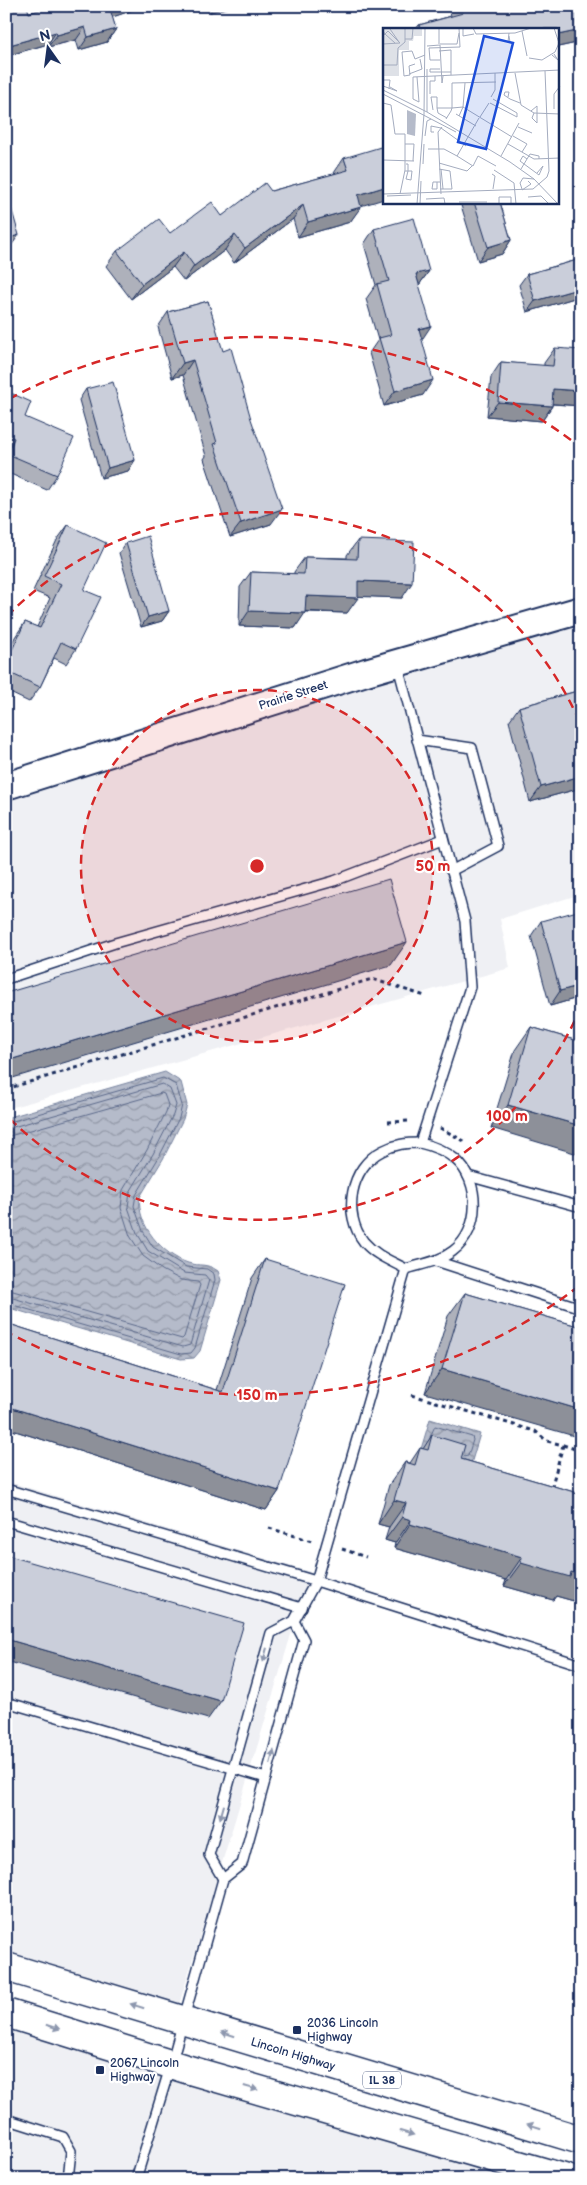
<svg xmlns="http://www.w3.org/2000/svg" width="587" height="2185" viewBox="0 0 587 2185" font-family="'Balsamiq Sans',sans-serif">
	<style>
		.built { fill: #eff0f4 }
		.water { fill: url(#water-waves); stroke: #77839f }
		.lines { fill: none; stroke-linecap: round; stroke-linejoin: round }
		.shore { stroke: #596789; stroke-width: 1 }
		.lane-casing { stroke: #1b2f5e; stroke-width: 12 }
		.secondary-casing { stroke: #1b2f5e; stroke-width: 30 }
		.primary-casing { stroke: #1b2f5e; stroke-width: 31 }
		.path { stroke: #1b2f5e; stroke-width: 3; stroke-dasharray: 4 4; stroke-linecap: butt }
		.lane { stroke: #fff; stroke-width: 9 }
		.secondary { stroke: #fff; stroke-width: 26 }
		.primary { stroke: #fff; stroke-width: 28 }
		.wall { fill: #aeb1bb; stroke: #1b2f5e }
		.shaded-wall { fill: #8d9099; stroke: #1b2f5e }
		.building { fill: #caceda; stroke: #1b2f5e }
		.oneway { fill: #8d97ae }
		.ring { fill: none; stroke: #d62828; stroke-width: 2.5; stroke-dasharray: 9 6 }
		.poi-dot { fill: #1b2f5e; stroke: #fff; stroke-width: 2 }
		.labels { text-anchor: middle; stroke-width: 4.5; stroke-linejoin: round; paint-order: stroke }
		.shield { fill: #fff; stroke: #5f6d8e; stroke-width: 1 }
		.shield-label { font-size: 11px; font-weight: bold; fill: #1b2f5e }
		.street-label { font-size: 12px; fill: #1b2f5e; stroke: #fff }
		.poi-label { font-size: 12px; fill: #1b2f5e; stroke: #fff; text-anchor: start }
		.inset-road { fill: none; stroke: #a4acbf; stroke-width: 1 }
		.view { fill: #1d4ed8; fill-opacity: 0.15; stroke: #1d4ed8; stroke-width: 2.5 }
		.inset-edge { fill: none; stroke: #1b2f5e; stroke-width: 2.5 }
		.centre { fill: #d62828; stroke: #fff; stroke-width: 2.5 }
		.ring-label { font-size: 15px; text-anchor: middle; font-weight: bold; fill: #d62828; stroke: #fff; stroke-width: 4.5; stroke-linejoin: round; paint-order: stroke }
	</style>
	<defs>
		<pattern id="water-waves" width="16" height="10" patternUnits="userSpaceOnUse" patternTransform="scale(1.25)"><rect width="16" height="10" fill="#b5bbca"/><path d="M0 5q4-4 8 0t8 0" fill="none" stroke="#9298a7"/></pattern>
	</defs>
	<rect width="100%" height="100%" fill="#fff"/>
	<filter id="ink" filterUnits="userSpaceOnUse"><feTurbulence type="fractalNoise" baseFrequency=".02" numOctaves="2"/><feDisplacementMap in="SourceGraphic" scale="10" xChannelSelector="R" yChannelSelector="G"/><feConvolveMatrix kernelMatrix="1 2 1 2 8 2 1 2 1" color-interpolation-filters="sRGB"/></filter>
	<g filter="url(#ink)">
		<g class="built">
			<polygon points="581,618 581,894 500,919 510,968 6,1109 6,793"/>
			<polygon points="6,1481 310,1572 178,2008 6,1957"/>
			<polygon points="6,2025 575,2179 6,2179"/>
		</g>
		<g class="water">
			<path d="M165,1072L181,1082L187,1105L183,1119L163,1159L140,1197C136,1225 163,1255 188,1263C201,1267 205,1262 218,1271L221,1280L200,1351L194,1358L181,1359L6,1307V1118Z"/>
			<polygon points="430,1419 480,1434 471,1464 421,1449"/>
		</g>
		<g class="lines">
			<g class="shore">
				<polyline points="6,1123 163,1078 176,1085 182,1105 179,1118 159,1157 136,1195 134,1206 143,1231 153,1247 186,1267 207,1269 214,1274 215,1280 195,1348 191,1353 181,1354 6,1303"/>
				<polyline points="6,1129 162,1084 170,1089 176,1105 173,1115 153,1154 130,1192 128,1207 137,1233 148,1251 184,1273 205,1275 209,1280 190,1345 183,1347 6,1296"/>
				<polyline points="6,1137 161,1093 164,1094 168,1105 166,1112 147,1150 123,1190 121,1208 130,1236 143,1256 162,1270 181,1280 198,1282 200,1285 184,1337 182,1339 6,1289"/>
				<polyline points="430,1437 435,1426 472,1437 473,1440 468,1456 463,1457"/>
			</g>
			<g class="lane-casing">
				<g id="lane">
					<polyline points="398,666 465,921 470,987 420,1143"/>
					<polyline points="417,740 472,748 498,846 451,871"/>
					<polyline points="6,979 115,943 334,881 443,839"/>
					<path d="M420,1143C433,1146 444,1150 455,1159C481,1181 481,1230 453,1251C439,1262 422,1264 406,1269C391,1261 375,1255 364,1242C342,1214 350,1167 382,1151C395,1144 406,1143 420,1143Z"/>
					<polyline points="468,1176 581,1207"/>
					<polyline points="436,1261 581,1308"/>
					<polyline points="6,1489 316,1581 581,1665"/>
					<polyline points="6,1521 302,1608"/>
					<polyline points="6,1702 266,1778"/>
					<polyline points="223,1879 209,1855 271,1633 294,1621 316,1581 406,1269"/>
					<polyline points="6,2119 63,2137 71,2151 68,2179"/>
					<polyline points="136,2179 171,2064 223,1879 242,1864 304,1640 294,1621"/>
				</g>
			</g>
			<g class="secondary-casing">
				<polyline id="secondary" points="6,786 366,672 581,610"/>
			</g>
			<g class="primary-casing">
				<g id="primary">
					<polyline points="6,1967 581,2140"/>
					<polyline points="6,2013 186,2069 567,2179"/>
				</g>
			</g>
			<g class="path">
				<polyline points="6,1089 372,979 425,996"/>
				<polyline points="388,1122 410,1121"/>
				<polyline points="440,1128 466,1142"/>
				<polyline points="412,1395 535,1431 547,1441 563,1445 551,1489"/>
				<polyline points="563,1445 581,1451"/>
				<polyline points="269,1528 312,1541"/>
				<polyline points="342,1549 366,1557"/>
			</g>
			<use href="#lane" class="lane"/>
			<use href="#secondary" class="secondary"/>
			<use href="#primary" class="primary"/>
		</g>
		<g class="wall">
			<polygon points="54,6 145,6 112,17 116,29 107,42 79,50 76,40 48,47 48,44 6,56 6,7 29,13"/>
			<polygon points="209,6 234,6 210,12"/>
			<polygon points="452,6 581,6 581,42 558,47 558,29 416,29 419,25 451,16 449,10"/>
			<polygon points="344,158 361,206 350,222 298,237 293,219 234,263 225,250 184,281 173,267 131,299 106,266 117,251 222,216 271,191 334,174 334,173"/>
			<polygon points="460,202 500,202 511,240 502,254 478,261"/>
			<polygon points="374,229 429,271 419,285 423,395 384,406 369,353 378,340 366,299 376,285 364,244"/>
			<polygon points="581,259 581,296 527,312 519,285 527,274"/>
			<polygon points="208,301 271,524 230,537 204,459 206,456 183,375 172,378 158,327 168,312"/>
			<polygon points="555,348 581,406 552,404 552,406 542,421 487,416 491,377 501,362 544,366 544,363"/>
			<polygon points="86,389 135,460 128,471 101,478 79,400"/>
			<polygon points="6,391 57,475 47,490 6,472"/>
			<polygon points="68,525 84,590 76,649 66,664 54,658 40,687 29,702 6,691 6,655 15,637 25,622 37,627 50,598 33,591 57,540"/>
			<polygon points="358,540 402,598 358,596 347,613 305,612 295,628 239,626 240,587 251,572 294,574 294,572 305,557 347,558 347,555"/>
			<polygon points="126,543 169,611 162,621 141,627 119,553"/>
			<polygon points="581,690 581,788 530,802 509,721 519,707"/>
			<polygon points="541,921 581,997 550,1006 531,936"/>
			<polygon points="531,1027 581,1042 491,1128 515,1050"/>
			<polygon points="265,1259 279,1491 266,1510 6,1428 6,1328 9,1324 217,1390 252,1278"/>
			<polygon points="465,1293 581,1327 425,1393 448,1316"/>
			<polygon points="432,1435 461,1459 581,1494 581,1603 556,1596 553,1600 504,1586 506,1580 394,1548 395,1543 385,1540 389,1527 378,1524 389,1485 405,1462 410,1463 420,1448 423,1449"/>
		</g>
		<g class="shaded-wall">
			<polygon points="117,6 145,6 101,21 110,9"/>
			<polygon points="214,6 234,6 210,12"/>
			<polygon points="85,27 76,40 48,47 57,35"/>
			<polygon points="116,29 107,42 79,50 88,37"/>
			<polygon points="581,30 581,42 558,47 558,35"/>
			<polygon points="56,32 48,44 6,56 6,46"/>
			<polygon points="384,187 384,199 347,210 358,195"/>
			<polygon points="303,205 293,219 234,263 245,248"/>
			<polygon points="361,207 350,222 298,237 308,222"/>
			<polygon points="19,235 8,250 6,251 6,239"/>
			<polygon points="235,235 225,250 184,281 194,266"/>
			<polygon points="511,240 502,254 478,261 488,247"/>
			<polygon points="184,252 173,267 131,299 142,284"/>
			<polygon points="429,271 419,285 416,274"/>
			<polygon points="581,288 581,296 527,312 535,301"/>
			<polygon points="431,326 421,341 419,329"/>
			<polygon points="193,360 183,375 172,378 183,363"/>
			<polygon points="433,380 423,395 384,406 395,391"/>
			<polygon points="553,389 581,391 581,406 543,403"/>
			<polygon points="498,402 552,406 542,421 487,416"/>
			<polygon points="135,460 128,471 101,478 108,468"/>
			<polygon points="282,509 271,524 230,537 241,523"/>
			<polygon points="358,581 412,583 402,598 348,596"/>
			<polygon points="306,596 358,598 347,613 295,611"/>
			<polygon points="169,611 162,621 141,627 148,617"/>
			<polygon points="249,611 305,613 295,628 239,626"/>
			<polygon points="581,776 581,788 530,802 541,787"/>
			<polygon points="407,942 391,965 6,1080 6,1061"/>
			<polygon points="581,985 581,997 550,1006 560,991"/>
			<polygon points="508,1105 581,1126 581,1155 491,1128"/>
			<polygon points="442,1369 581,1410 581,1438 425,1393"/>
			<polygon points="6,1406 279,1491 266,1510 6,1428"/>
			<polygon points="394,1500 406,1503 389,1527 378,1524"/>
			<polygon points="402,1517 411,1520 395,1543 385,1540"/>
			<polygon points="410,1524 522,1557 506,1580 394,1548"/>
			<polygon points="521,1563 571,1572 581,1575 581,1603 556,1596 553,1600 504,1586"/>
			<polygon points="6,1639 221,1701 208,1719 6,1661"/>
		</g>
		<g class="building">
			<polygon points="8,6 27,6 29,13 54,6 117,6 110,9 116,29 88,37 85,27 57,35 56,32 6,46 6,7"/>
			<polygon points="461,6 581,6 581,30 558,35 558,29 420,29 419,25 463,13"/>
			<polygon points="384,146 384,187 358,195 361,207 308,222 303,205 245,248 235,235 194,266 184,252 142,284 117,251 159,219 170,233 212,202 222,216 265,183 271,191 348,170 344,158"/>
			<polygon points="6,197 8,197 19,235 6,239"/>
			<polygon points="474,202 500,202 511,240 488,247"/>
			<polygon points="414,218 429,271 416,274 431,326 419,329 433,380 395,391 379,338 391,335 377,284 389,281 374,229"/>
			<polygon points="581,259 581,288 535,301 527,274"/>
			<polygon points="208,301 223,351 231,348 251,419 282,509 241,523 214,444 217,443 193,360 183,363 168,312"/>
			<polygon points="555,348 581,350 581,391 553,389 552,406 498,402 501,362 553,366"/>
			<polygon points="113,382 135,460 108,468 86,389"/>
			<polygon points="6,391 31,402 25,417 74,438 57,475 8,454 14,438 6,435"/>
			<polygon points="68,525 106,543 84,590 101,597 76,649 61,642 40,687 12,674 6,668 6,663 25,622 40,628 61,584 44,576"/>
			<polygon points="148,536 169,611 148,617 126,543"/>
			<polygon points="358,540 414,542 412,583 358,581 358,598 306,596 305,613 249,611 251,572 304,574 305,557 357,559"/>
			<polygon points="581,690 581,776 541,787 519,707"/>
			<polygon points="389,879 407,942 6,1061 6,993"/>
			<polygon points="581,910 581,985 560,991 541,921"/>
			<polygon points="531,1027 581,1042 581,1126 508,1105"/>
			<polygon points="265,1259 345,1284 279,1491 6,1406 6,1332 9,1324 223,1392"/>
			<polygon points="465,1293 581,1327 581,1410 442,1369"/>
			<polygon points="432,1435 465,1445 461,1459 581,1494 581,1575 571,1572 570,1577 521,1563 522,1557 410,1524 411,1520 402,1517 406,1503 394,1500 405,1462 415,1465 420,1448 428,1450"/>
			<polygon points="6,1555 244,1623 221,1701 6,1639"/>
		</g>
		<defs><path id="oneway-solid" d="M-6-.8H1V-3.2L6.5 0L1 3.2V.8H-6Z" transform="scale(1.25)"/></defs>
		<g class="oneway">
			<use href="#oneway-solid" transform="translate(265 1655) rotate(105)"/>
			<use href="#oneway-solid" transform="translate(272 1757) rotate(-75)"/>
			<use href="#oneway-solid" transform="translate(222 1812) rotate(106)"/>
			<use href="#oneway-solid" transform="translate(137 2006) rotate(-163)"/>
			<use href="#oneway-solid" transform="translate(53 2027) rotate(17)"/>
			<use href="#oneway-solid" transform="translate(228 2034) rotate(-163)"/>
			<use href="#oneway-solid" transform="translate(251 2088) rotate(16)"/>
			<use href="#oneway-solid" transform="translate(534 2126) rotate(-163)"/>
			<use href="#oneway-solid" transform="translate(407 2133) rotate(16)"/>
		</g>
	</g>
	<circle cx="257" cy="866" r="176" fill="#d62828" fill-opacity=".12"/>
	<g class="ring">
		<circle cx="257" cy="866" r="176"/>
		<path d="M581 1007A353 353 0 0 1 7 1116M7 616A353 353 0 0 1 581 725"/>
		<path d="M579 1286A529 529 0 0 1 9 1333M9 399A529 529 0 0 1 579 446"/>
	</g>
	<g class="poi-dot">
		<rect x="292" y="2025" width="10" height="10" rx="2.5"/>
		<rect x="95" y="2065" width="10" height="10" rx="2.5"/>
	</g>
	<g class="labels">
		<rect class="shield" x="363" y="2071.5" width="38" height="17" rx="4"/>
		<g class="shield-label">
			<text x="382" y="2084">IL 38</text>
		</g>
		<g class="street-label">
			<text transform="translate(293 695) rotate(-18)" y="4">Prairie Street</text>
			<text transform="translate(293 2054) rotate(17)" y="4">Lincoln Highway</text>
		</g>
		<g class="poi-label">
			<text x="307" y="2027">2036 Lincoln<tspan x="307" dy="14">Highway</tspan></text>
			<text x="110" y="2067">2067 Lincoln<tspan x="110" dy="14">Highway</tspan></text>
		</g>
	</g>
	<g transform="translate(383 28)">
		<rect width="176" height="176" fill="#fff"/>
		<path d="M0,0H39V8H31L30,13H26V22H16V48H0Z" fill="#dee1e7"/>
		<path d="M24,82L33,86L32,108L24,106Z" fill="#b5bbca"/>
		<path class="inset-road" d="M56,0V16M80,0V8L91,6M90,0L93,6L132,5L148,0M7,1L16,14M0,3L2,6L5,3L17,15M139,3L144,28M126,5L125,14H127L126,8M0,8L2,6L12,15M22,11H29L30,0M0,16L17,15M57,16H74L76,5M44,18L57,17L59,55L60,48M56,23L68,22V44M169,27L175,32L171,26M146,30L159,32L172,24L176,15L171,0M57,32H47L46,20L77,19L76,0M32,36L26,38L27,47L21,48L19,24L29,23L32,31L42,27M0,37H14L15,20L22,14V0M57,41H47V44H68V47M132,45L138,77L151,85L177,86M26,46L39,41L37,31M34,49L36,74L30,71V49L177,42M0,52H7L6,61M82,55L80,79L69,80V55L113,54M0,58L14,63L7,59M0,62L44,84L127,134L151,151L175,176M0,66L73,104M47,66V53H52V48M108,69L112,62V45M125,69L126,64H122L121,67L127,71L137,75M0,75L8,77L12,106H22V142L17,166M107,75L134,89V85L110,71M171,81V66L177,58M50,82L48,69H54V80M148,83L154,78V95L149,90L151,85M44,84V41M73,86L93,98M76,88L80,79L129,109M97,89L106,75M63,91L68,83L69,80H54L55,85L64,90M135,99L149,105M51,104H48V98L58,100L83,118M42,108L44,93L48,91M130,108L144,116L139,124M22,116H31L30,133M125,116L151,131L177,130M45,121H61L74,128L96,90M74,128L90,138L95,128L113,138M118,128L136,95M144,131L140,128L137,133L156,147L160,138L154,145M0,132L31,133M56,135L84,143L89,138M40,136L41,116M56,141L67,143L69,161H57M58,141L60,161M138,141L147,126L156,128V131M111,142L131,155L133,176M22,143H29L28,152L23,151L25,143V136H23M109,146L112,148L110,161M54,154V161H49L50,154H57M139,161L137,155L140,150L151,151M139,162L148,156L145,153M0,166L150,161L164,149L166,143L162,43M58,166L55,104L59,99M4,168L28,167M145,169L158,168L166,176M43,171L61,170L62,176M76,174H104M34,176L41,86L42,0M37,176L38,153M116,176V169H128V176"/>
		<path class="view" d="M101,8L130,15L103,121L75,114Z"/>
		<rect width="176" height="176" class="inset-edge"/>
	</g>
	<circle cx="257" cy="866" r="8" class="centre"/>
	<g class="ring-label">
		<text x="433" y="871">50 m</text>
		<text x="507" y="1121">100 m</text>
		<text x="257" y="1400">150 m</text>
	</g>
	<rect width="587" height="2185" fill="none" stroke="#fff" stroke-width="25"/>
	<rect x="12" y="12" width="562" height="2160" fill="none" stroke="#1b2f5e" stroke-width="2" filter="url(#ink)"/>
	<g transform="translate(48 48) rotate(346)" stroke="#ffffff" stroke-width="4" paint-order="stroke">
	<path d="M0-4L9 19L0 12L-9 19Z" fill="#1b2f5e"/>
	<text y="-8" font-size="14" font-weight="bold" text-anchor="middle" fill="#1b2f5e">N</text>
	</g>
</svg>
